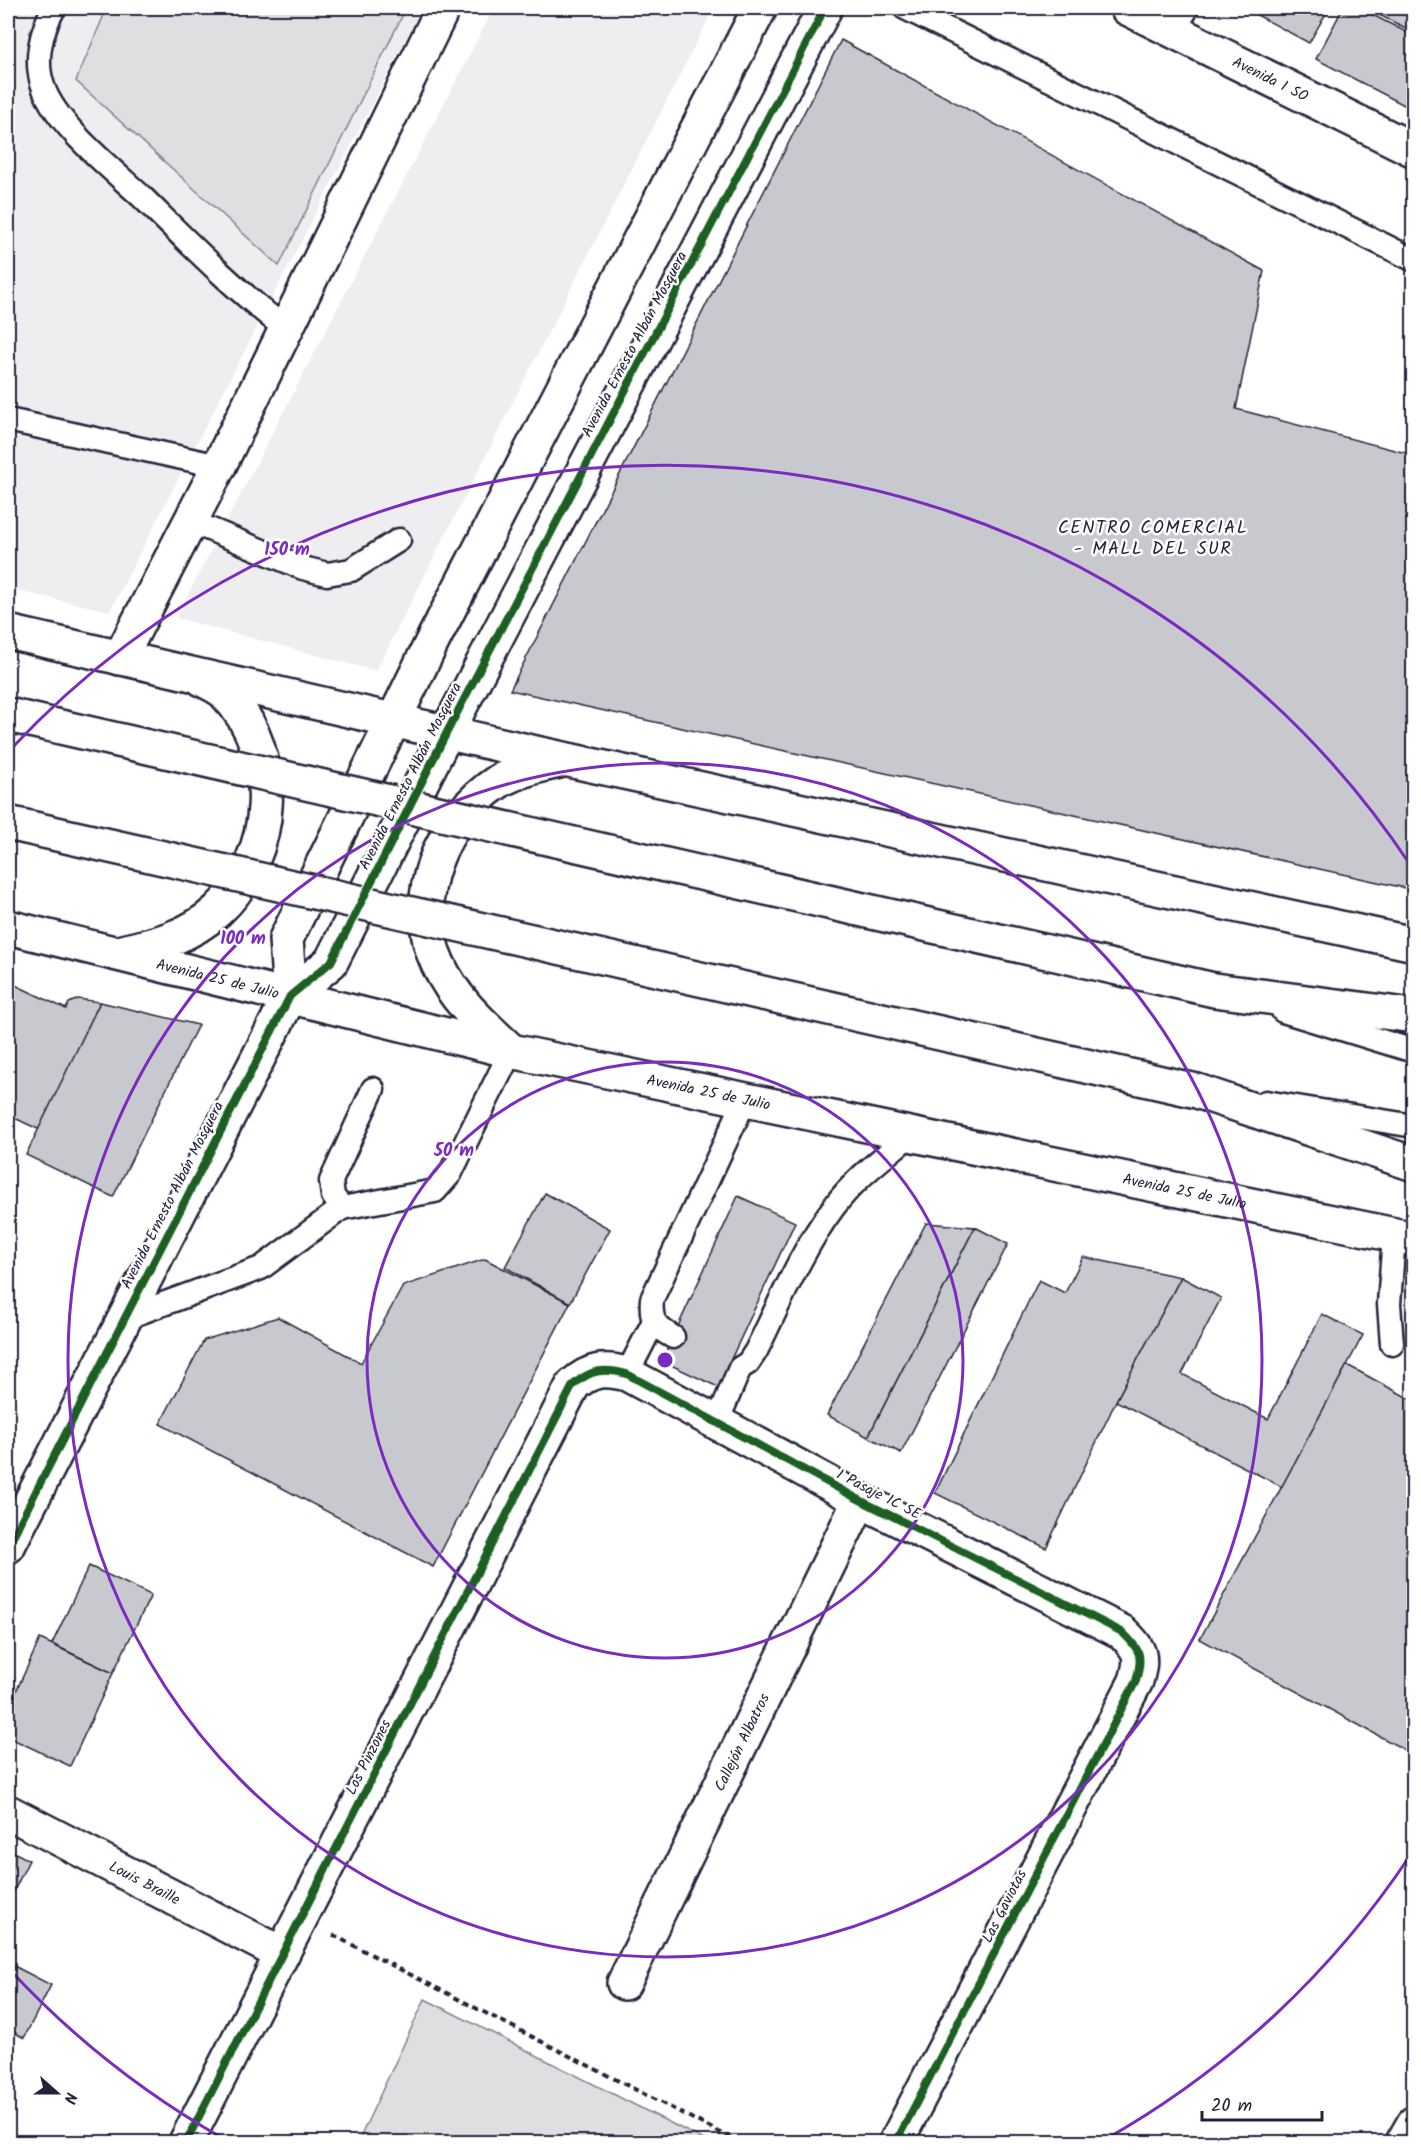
<svg xmlns="http://www.w3.org/2000/svg" width="1421" height="2150" viewBox="0 0 1421 2150" font-family="Kalam,sans-serif">
	<style>
		.built { fill: #eeeef1 }
		.green { fill: #dfdfe2; stroke: #80808e; stroke-width: 1.5 }
		.building { fill: #c8c8cf; stroke: #22223b; stroke-width: 1.5 }
		.lines { fill: none; stroke-linecap: round; stroke-linejoin: round }
		.service-casing { stroke: #22223b; stroke-width: 27 }
		.minor-casing { stroke: #22223b; stroke-width: 38 }
		.tertiary-casing { stroke: #22223b; stroke-width: 38 }
		.primary-casing { stroke: #22223b; stroke-width: 38 }
		.path { stroke: #22223b; stroke-width: 4; stroke-dasharray: 6 4.5; stroke-linecap: butt }
		.service { stroke: #fff; stroke-width: 22 }
		.minor { stroke: #fff; stroke-width: 33 }
		.tertiary { stroke: #fff; stroke-width: 33 }
		.primary { stroke: #fff; stroke-width: 33 }
		.primary-bridge-casing { stroke: #22223b; stroke-width: 38; stroke-linecap: butt }
		.primary-bridge { stroke: #fff; stroke-width: 33 }
		.cycleway-casing { stroke: #fff; stroke-width: 11 }
		.cycleway { stroke: #1b5e20; stroke-width: 8 }
		.ring { fill: none; stroke: #7b2cbf; stroke-width: 3 }
		.labels { text-anchor: middle; stroke-width: 5; stroke-linejoin: round; paint-order: stroke }
		.street-label { font-size: 15px; fill: #22223b; stroke: #fff }
		.quarter-label { font-size: 18px; letter-spacing: 1.5px; fill: #22223b; stroke: #fff }
		.centre { fill: #7b2cbf; stroke: #fff; stroke-width: 3 }
		.ring-label { font-size: 18px; text-anchor: middle; font-weight: bold; fill: #7b2cbf; stroke: #fff; stroke-width: 5; stroke-linejoin: round; paint-order: stroke }
	</style>
	<rect width="100%" height="100%" fill="#fff"/>
	<filter id="ink" filterUnits="userSpaceOnUse"><feTurbulence type="fractalNoise" baseFrequency=".0167" numOctaves="2"/><feDisplacementMap in="SourceGraphic" scale="12" xChannelSelector="R" yChannelSelector="G"/><feConvolveMatrix kernelMatrix="1 2 1 2 8 2 1 2 1" color-interpolation-filters="sRGB"/></filter>
	<g filter="url(#ink)">
		<g class="built">
			<polygon points="8,8 422,8 110,611 8,589"/>
			<polygon points="494,8 714,8 376,671 176,618"/>
		</g>
		<g class="green">
			<polygon points="107,8 406,8 279,266 76,81"/>
			<polygon points="425,1999 708,2142 358,2142"/>
		</g>
		<g class="building">
			<polygon points="1244,8 1329,8 1309,43"/>
			<polygon points="1343,8 1359,8 1414,36 1414,92 1406,106 1316,59"/>
			<polygon points="1365,8 1414,8 1414,32"/>
			<polygon points="841,40 1264,271 1236,409 1414,455 1414,890 510,690"/>
			<polygon points="11,983 66,1009 69,1003 78,999 100,1002 40,1130 8,1115 8,992"/>
			<polygon points="100,1002 198,1025 113,1197 26,1155"/>
			<polygon points="545,1193 610,1229 570,1303 505,1267"/>
			<polygon points="738,1196 795,1222 718,1387 662,1361"/>
			<polygon points="926,1223 975,1227 868,1437 827,1415"/>
			<polygon points="975,1227 1008,1244 901,1453 868,1437"/>
			<polygon points="1083,1257 1181,1277 1116,1401 1046,1548 935,1493 1039,1280 1065,1293"/>
			<polygon points="485,1259 570,1303 433,1567 160,1424 204,1340 278,1317 361,1363 403,1286"/>
			<polygon points="1181,1277 1221,1298 1182,1374 1268,1419 1322,1314 1363,1335 1282,1487 1116,1401"/>
			<polygon points="1347,1365 1414,1401 1414,1755 1200,1639"/>
			<polygon points="89,1566 151,1595 113,1673 52,1644"/>
			<polygon points="40,1639 113,1673 70,1766 8,1737 8,1709"/>
			<polygon points="8,1849 29,1860 8,1903"/>
			<polygon points="8,1963 51,1985 24,2038 8,2029"/>
		</g>
		<g class="lines">
			<g class="service-casing">
				<g id="service">
					<path d="M54,8C41,31 34,60 43,86C55,124 113,170 143,198C189,243 234,289 285,328"/>
					<polyline points="905,8 1414,260"/>
					<polyline points="8,420 219,466"/>
					<polyline points="190,521 303,568 327,574 351,570 399,540"/>
					<polyline points="1283,1011 1414,1051"/>
					<polyline points="373,1089 331,1181 333,1196 342,1208 435,1191 450,1174 511,1051"/>
					<polyline points="1266,1102 1414,1126"/>
					<polyline points="125,1318 261,1268 342,1208"/>
					<path d="M673,1337C655,1327 650,1320 652,1299L745,1100"/>
					<polyline points="1392,1344 1389,1304 1394,1236"/>
					<polyline points="627,1374 653,1323"/>
					<path d="M717,1422L740,1368L748,1363L756,1351C780,1303 801,1251 833,1208C854,1179 883,1158 910,1135"/>
				</g>
			</g>
			<g class="minor-casing">
				<g id="minor">
					<polyline points="1169,27 1181,8"/>
					<polyline points="120,658 219,466 443,8"/>
					<path id="s1" d="M8,1812L282,1954"/>
					<path id="s2" d="M624,1983L860,1500"/>
					<path d="M186,2142L573,1385C591,1369 605,1368 627,1374L860,1500L1122,1632C1141,1650 1143,1656 1136,1681L896,2142"/>
				</g>
			</g>
			<g class="tertiary-casing">
				<g id="tertiary">
					<path id="s3" d="M1127,8L1414,150"/>
					<polyline points="290,996 286,939 435,636 760,8"/>
					<polyline points="8,1546 290,996 331,962 447,732 825,8"/>
					<polyline points="1403,2142 1414,2123"/>
				</g>
			</g>
			<g class="primary-casing">
				<g id="primary">
					<polyline points="8,632 536,753 1414,944"/>
					<path id="s4" d="M8,927L511,1051L1414,1239"/>
					<path d="M122,952C156,945 190,936 217,911C277,856 283,753 225,693C219,687 209,683 202,679"/>
					<polyline points="1214,990 1414,1016"/>
					<path d="M507,1047C480,1022 454,999 438,964C407,898 441,819 499,781C517,770 539,765 559,761"/>
					<polyline points="1197,1091 1414,1164"/>
				</g>
			</g>
			<polyline class="path" points="333,1935 738,2142"/>
			<use href="#service" class="service"/>
			<use href="#minor" class="minor"/>
			<use href="#tertiary" class="tertiary"/>
			<use href="#primary" class="primary"/>
			<g class="primary-bridge-casing">
				<g id="primary-bridge">
					<polyline points="8,715 1214,990"/>
					<polyline points="8,823 1197,1091"/>
				</g>
			</g>
			<use href="#primary-bridge" class="primary-bridge"/>
			<g class="cycleway-casing">
				<g id="cycleway">
					<polyline points="8,1546 290,996 331,962 447,732 825,8"/>
					<path d="M186,2142L573,1385C591,1369 605,1368 627,1374L860,1500L1122,1632C1141,1650 1143,1656 1136,1681L896,2142"/>
				</g>
			</g>
			<use href="#cycleway" class="cycleway"/>
		</g>
	</g>
	<g class="ring">
		<circle cx="665" cy="1360" r="298"/>
		<circle cx="665" cy="1360" r="597"/>
		<path d="M1411 1854A895 895 0 0 1 1106 2139M224 2139A895 895 0 0 1 10 1970M10 750A895 895 0 0 1 1411 866"/>
	</g>
	<g class="labels">
		<g class="street-label">
			<text dy="5" stroke="none"><textPath href="#s3" startOffset="160">Avenida 1 SO</textPath></text>
			<text transform="translate(634 344) rotate(-62)" y="5">Avenida Ernesto Albán Mosquera</text>
			<text transform="translate(410 776) rotate(-63)" y="5">Avenida Ernesto Albán Mosquera</text>
			<text dy="5" stroke="none"><textPath href="#s4" startOffset="216">Avenida 25 de Julio</textPath></text>
			<text dy="5" stroke="none"><textPath href="#s4" startOffset="720">Avenida 25 de Julio</textPath></text>
			<text dy="5" stroke="none"><textPath href="#s4" startOffset="1206">Avenida 25 de Julio</textPath></text>
			<text transform="translate(172 1195) rotate(-63)" y="5">Avenida Ernesto Albán Mosquera</text>
			<text transform="translate(879 1494) rotate(27)" y="5">1 Pasaje 1C SE</text>
			<text dy="5" stroke="none"><textPath href="#s2" startOffset="268">Callejón Albatros</textPath></text>
			<text transform="translate(368 1757) rotate(-63)" y="5">Los Pinzones</text>
			<text dy="5" stroke="none"><textPath href="#s1" startOffset="154">Louis Braille</textPath></text>
			<text transform="translate(1004 1906) rotate(-63)" y="5">Las Gaviotas</text>
		</g>
		<g class="quarter-label">
			<text x="1153" y="533">CENTRO COMERCIAL<tspan x="1153" dy="21">- MALL DEL SUR</tspan></text>
		</g>
	</g>
	<circle cx="665" cy="1360" r="9" class="centre"/>
	<g class="ring-label">
		<text x="287" y="555">150 m</text>
		<text x="243" y="944">100 m</text>
		<text x="454" y="1156">50 m</text>
	</g>
	<rect width="1421" height="2150" fill="none" stroke="#fff" stroke-width="30"/>
	<rect x="15" y="15" width="1391" height="2120" fill="none" stroke="#22223b" stroke-width="2" filter="url(#ink)"/>
	<g transform="translate(57 2093) rotate(111)" stroke="#ffffff" stroke-width="4.5" paint-order="stroke">
	<path d="M0-4.5L10 22L0 15L-10 22Z" fill="#22223b"/>
	<text y="-9" font-size="16" font-weight="bold" text-anchor="middle" fill="#22223b">N</text>
	</g>
	<path d="M1202 2111v9h120v-9" fill="none" stroke="#22223b" stroke-width="3"/>
	<text x="1211" y="2111" font-size="18" fill="#22223b" stroke="#ffffff" stroke-width="4.5" paint-order="stroke">20 m</text>
</svg>
